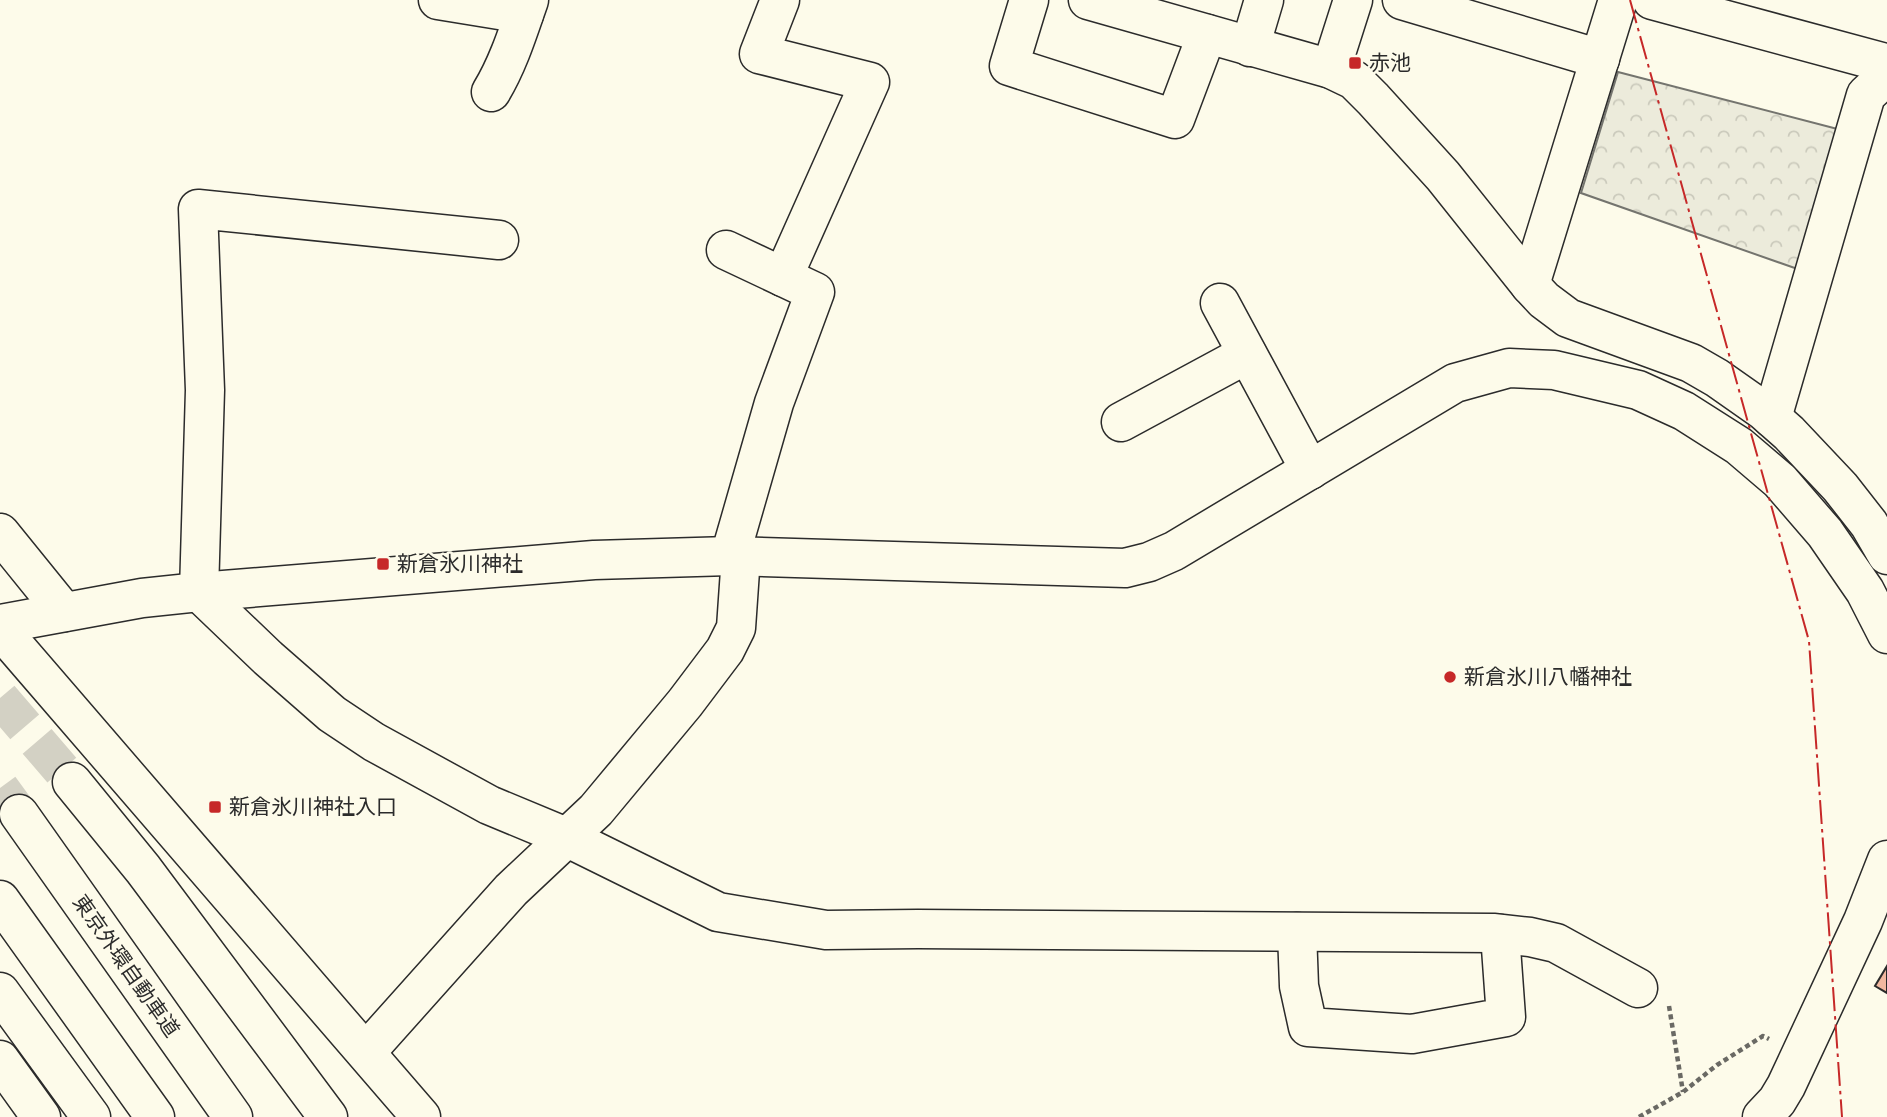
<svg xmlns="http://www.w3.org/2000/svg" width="1887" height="1117" viewBox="0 0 1887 1117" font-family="Poppins,'Noto Sans JP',sans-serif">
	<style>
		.park { fill: url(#park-crowns); stroke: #74746e; stroke-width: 2 }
		.building { fill: #f2b8a0; stroke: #2b2b2b; stroke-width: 2 }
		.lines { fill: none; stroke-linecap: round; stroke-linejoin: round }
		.highway-tunnel { stroke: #d3d1c4; stroke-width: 38; stroke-dasharray: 38 19; stroke-linecap: butt }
		.minor-casing { stroke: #2b2b2b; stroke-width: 41 }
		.highway-casing { stroke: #2b2b2b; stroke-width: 41 }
		.path { stroke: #6a6964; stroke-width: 4.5; stroke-dasharray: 5 3.5; stroke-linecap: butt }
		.minor { stroke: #fdfbea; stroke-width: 38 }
		.highway { stroke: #fdfbea; stroke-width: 38 }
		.power { stroke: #c62828; stroke-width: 2; stroke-dasharray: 24 5 3.5 5; stroke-linecap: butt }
		.poi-dot { fill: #c62828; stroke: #fdfbea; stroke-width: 2.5 }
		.labels { text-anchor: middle; stroke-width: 5; stroke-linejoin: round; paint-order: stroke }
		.poi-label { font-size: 21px; fill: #2b2b2b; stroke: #fdfbea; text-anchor: start }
		.street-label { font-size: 21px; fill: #2b2b2b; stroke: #fdfbea }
	</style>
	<defs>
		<pattern id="park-crowns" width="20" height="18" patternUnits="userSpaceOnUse" patternTransform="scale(1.75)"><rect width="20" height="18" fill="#ecebdb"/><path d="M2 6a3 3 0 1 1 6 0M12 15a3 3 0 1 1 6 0" fill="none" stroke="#cbcabc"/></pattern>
	</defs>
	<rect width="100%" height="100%" fill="#fdfbea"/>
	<polygon class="park" points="1618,72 1849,132 1806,272 1581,193"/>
	<polygon class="building" points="1887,966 1887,993 1875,986"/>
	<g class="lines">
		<g class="highway-tunnel">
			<polyline points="0,698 72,782"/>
			<polyline points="0,788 19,814"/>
		</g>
		<g class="minor-casing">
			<g id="minor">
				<polyline points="438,0 524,14"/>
				<polyline points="780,0 759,54 870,82 783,277"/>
				<polyline points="1029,0 1009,66 1175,119 1207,34"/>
				<polyline points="1088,0 1331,69 1354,80 1373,99 1443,176 1530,285 1544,300 1568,318 1691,363 1717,378 1764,411 1789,433 1840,487 1869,524 1887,555"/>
				<polyline points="1402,0 1600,59"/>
				<polyline points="1652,0 1885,63"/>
				<polyline points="1250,47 1264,0"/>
				<polyline points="1331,69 1353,0"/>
				<path d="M491,92C508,64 518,32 529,0"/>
				<polyline points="499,240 198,209 205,390 199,592 268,658 332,714 374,742 489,805 566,837 718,912 826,930 918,929 1493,933 1530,937 1556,943 1638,988"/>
				<polyline points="726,250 815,292 774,403 730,556"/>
				<polyline points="1530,285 1618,0"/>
				<polyline points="1220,303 1310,470"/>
				<polyline points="1772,418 1866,95 1880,82"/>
				<polyline points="1121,422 1247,354"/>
				<polyline points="0,533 64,612"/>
				<polyline points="0,624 142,598 199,592 594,560 730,556 1125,568 1149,562 1174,551 1455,383 1509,368 1554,370 1638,390 1684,411 1739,446 1780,481 1825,533 1865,591 1887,634"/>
				<polyline points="0,629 421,1117"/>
				<polyline points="1297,932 1299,986 1308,1027 1412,1034 1506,1017 1500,934"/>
				<polyline points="366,1052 511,890 596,810 685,703 725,650 736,628 741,556"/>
				<polyline points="0,1060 41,1117"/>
				<polyline points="1762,1117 1777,1101 1786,1086 1863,921 1887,860"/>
			</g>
		</g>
		<g class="highway-casing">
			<g id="highway">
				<polyline points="72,782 143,869 328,1117"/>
				<polyline points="19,814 233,1117"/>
				<polyline points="0,900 155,1117"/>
				<polyline points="0,992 91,1117"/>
			</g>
		</g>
		<g class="path">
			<polyline points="1669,1006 1683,1092"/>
			<polyline points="1639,1117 1683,1092 1717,1065 1763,1036 1769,1039"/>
		</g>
		<use href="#minor" class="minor"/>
		<use href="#highway" class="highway"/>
		<polyline class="power" points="1630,0 1809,641 1842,1117"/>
	</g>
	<g class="poi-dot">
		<rect x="1348" y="56" width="14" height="14" rx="3.5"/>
		<rect x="376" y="557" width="14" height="14" rx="3.5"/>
		<circle cx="1450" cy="677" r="7"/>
		<rect x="208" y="800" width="14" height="14" rx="3.5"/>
	</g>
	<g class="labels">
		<g class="poi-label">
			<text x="1369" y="70">赤池</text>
			<text x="397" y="571">新倉氷川神社</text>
			<text x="1464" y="684">新倉氷川八幡神社</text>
			<text x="229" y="814">新倉氷川神社入口</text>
		</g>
		<g class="street-label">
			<text transform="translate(126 966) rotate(55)" y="7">東京外環自動車道</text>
		</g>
	</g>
</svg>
